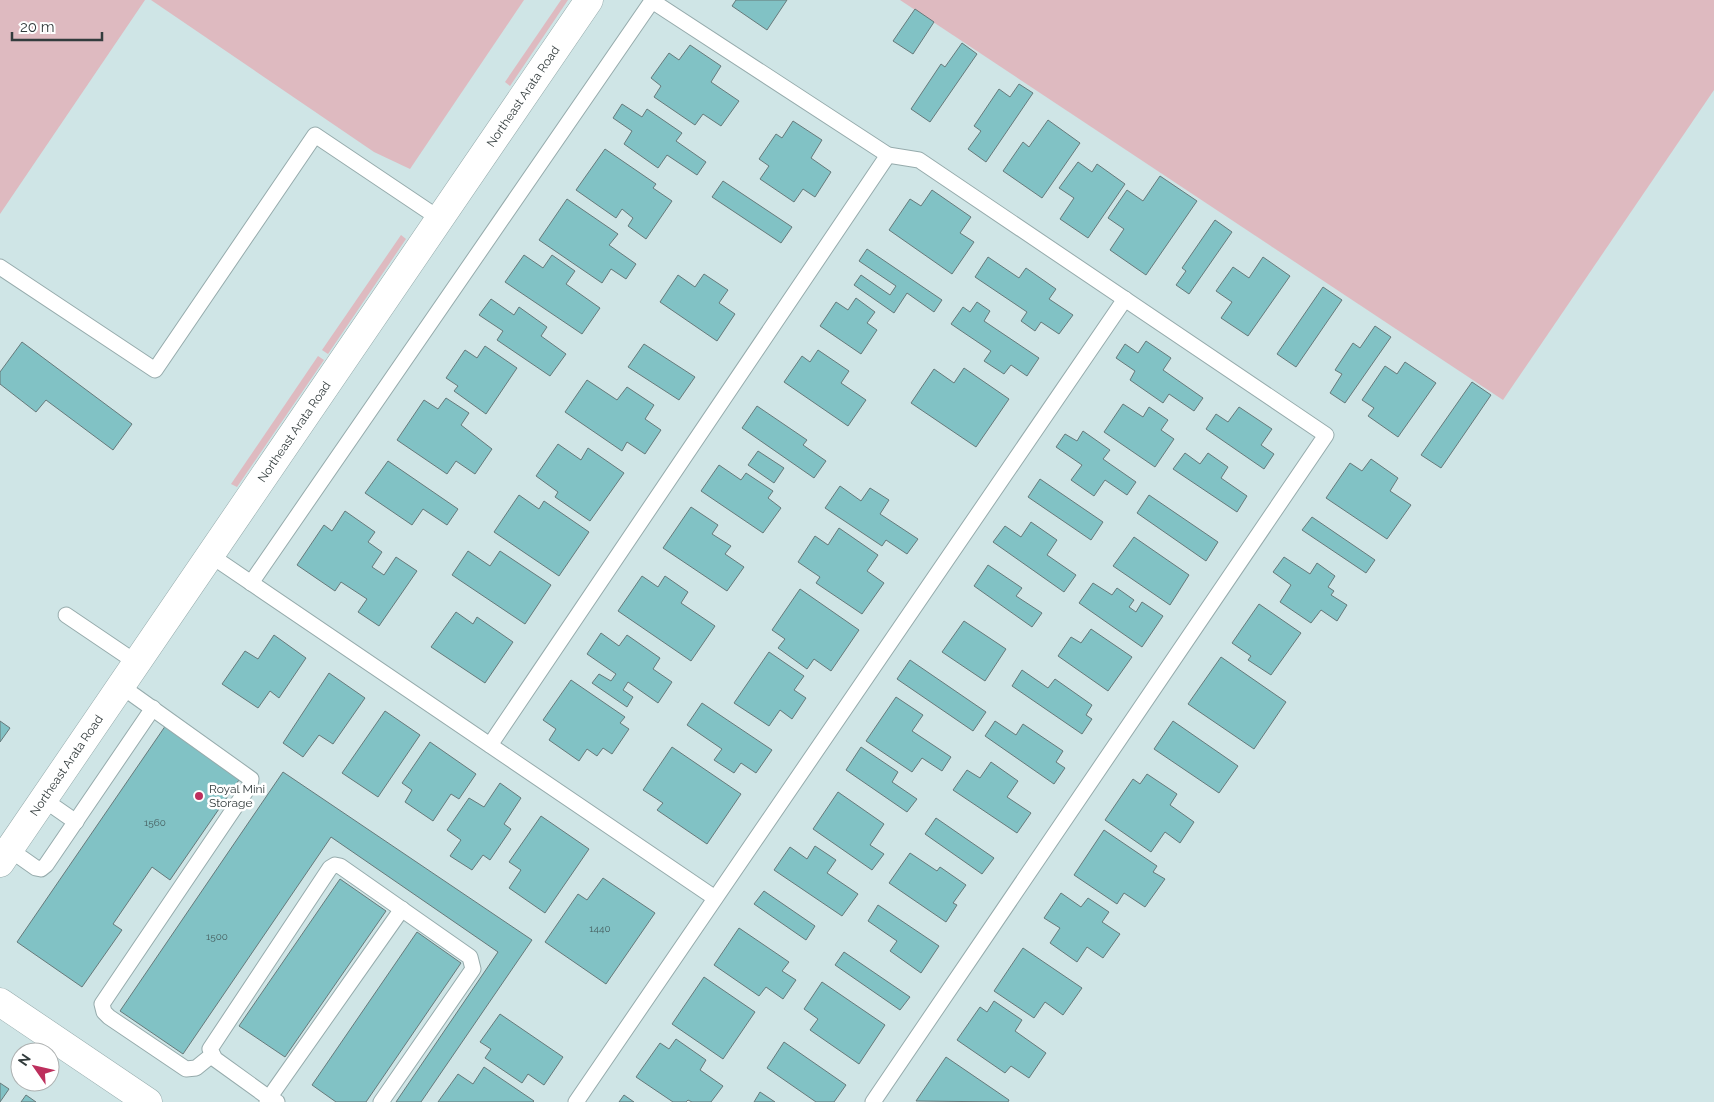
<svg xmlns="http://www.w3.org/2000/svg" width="1714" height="1102" viewBox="0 0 1714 1102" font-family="Raleway,sans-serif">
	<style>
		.green { fill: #debac0 }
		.building { fill: #81c2c5; stroke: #667a7b }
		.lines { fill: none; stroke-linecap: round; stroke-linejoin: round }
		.service-casing { stroke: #96abac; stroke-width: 17 }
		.minor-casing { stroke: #96abac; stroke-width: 29 }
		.secondary-casing { stroke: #96abac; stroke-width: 29 }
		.service { stroke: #fff; stroke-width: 15 }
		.minor { stroke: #fff; stroke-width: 28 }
		.secondary { stroke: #fff; stroke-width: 28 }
		.poi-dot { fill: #bd2f5d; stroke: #fff; stroke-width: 2 }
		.labels { text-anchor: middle; stroke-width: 5; stroke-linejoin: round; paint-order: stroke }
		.number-label { font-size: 10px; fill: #465e5f }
		.street-label { font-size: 12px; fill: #333c3d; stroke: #fff }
		.poi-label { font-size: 12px; fill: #333c3d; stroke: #fff; text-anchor: start }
	</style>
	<rect width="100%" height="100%" fill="#cfe5e6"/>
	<g class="green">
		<polygon points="0,0 145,0 0,214"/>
		<polygon points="151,0 524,0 410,169 374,152"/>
		<polygon points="561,0 568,0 510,86 505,82"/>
		<polygon points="900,0 1714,0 1714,90 1503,400"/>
		<polygon points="401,235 406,239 328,354 322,350"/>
		<polygon points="318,356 324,360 237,487 231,484"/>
	</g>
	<g class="building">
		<polygon points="736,0 787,0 767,30 732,6"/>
		<polygon points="915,9 934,22 913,54 893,41"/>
		<polygon points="962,43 977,54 930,122 911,109 941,64 945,67"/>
		<polygon points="690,45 721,66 711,82 739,101 721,126 703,114 695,125 654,97 661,86 651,78 669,53 679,60"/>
		<polygon points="1019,84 1033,93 986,162 968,149 981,131 974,126 999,89 1010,97"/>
		<polygon points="622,104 642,117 647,109 682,133 676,141 706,162 697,175 667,155 658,168 624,144 632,131 613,118"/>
		<polygon points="1048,120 1080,143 1042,198 1003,171 1023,142 1029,147"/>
		<polygon points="793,121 822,140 811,158 831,172 815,197 803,189 794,202 760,179 769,166 759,159 776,134 782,138"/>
		<polygon points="605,149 656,184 653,188 672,201 646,239 628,226 633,218 622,209 616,218 576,190"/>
		<polygon points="1078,162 1092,172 1097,164 1125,184 1088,238 1060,219 1074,198 1059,188"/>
		<polygon points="1160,176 1197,201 1146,275 1110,250 1124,229 1108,218 1127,190 1143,201"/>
		<polygon points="723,181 792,227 781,243 712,197"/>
		<polygon points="932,190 971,217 960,233 974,242 952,274 889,230 910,199 921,206"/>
		<polygon points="567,199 618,234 609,245 636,264 626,279 611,269 602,283 539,240"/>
		<polygon points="1215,220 1232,232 1189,294 1176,285 1186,271 1182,268"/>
		<polygon points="867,249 942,300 934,312 907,293 894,313 854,285 861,275 890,295 896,286 859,261"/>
		<polygon points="524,255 543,268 552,255 575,271 566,284 600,308 582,334 505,282"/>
		<polygon points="988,257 1019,278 1026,268 1056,289 1049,299 1073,315 1059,334 1041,322 1035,331 1021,321 1027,312 975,277"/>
		<polygon points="1263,257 1290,276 1248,336 1221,318 1232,302 1216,291 1233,267 1249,278"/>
		<polygon points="704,274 728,290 719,303 735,314 717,341 660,302 678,275 695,287"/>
		<polygon points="1323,287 1342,300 1296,367 1277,354"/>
		<polygon points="856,298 875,312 867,323 877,330 861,354 820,326 836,302 848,310"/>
		<polygon points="491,299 514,315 519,307 547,327 541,336 566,354 550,376 497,340 503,331 479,315"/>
		<polygon points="977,302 990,311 984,321 1039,358 1027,376 1011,365 1004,374 984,361 991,351 951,324 963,307 970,312"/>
		<polygon points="1375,326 1391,337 1345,403 1330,393 1342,374 1335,370 1353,343 1360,348"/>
		<polygon points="1146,341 1171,358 1163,370 1203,398 1194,411 1169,394 1163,403 1130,380 1135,371 1116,358 1125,344 1138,353"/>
		<polygon points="22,342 132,424 113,450 46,400 36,412 0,384 0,372"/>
		<polygon points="644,344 695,377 679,400 628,367"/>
		<polygon points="485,346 517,368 486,414 454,391 458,386 446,378 465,350 477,358"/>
		<polygon points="818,350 849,371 841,383 866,400 848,426 784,382 802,356 810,362"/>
		<polygon points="1405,362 1436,383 1398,437 1368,416 1374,408 1362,400 1385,366 1397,374"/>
		<polygon points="964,368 1009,399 976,447 911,403 934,369 954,383"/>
		<polygon points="587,380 617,400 627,387 654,405 645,419 661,430 645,454 627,442 622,451 565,412"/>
		<polygon points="1472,382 1491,395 1441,468 1421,455"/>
		<polygon points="446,398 469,413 461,425 492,449 475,474 456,461 447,474 397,440 424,400 438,409"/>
		<polygon points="1123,404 1143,417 1149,407 1168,420 1161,430 1174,439 1155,467 1104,432"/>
		<polygon points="757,406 807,440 803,445 826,461 814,478 742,428"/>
		<polygon points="1239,407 1272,429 1261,445 1274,454 1264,469 1206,429 1216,414 1228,422"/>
		<polygon points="1083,431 1110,450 1103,459 1136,482 1127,495 1105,480 1094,496 1071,480 1082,465 1056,447 1065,434 1077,441"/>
		<polygon points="558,444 581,460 588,448 624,473 590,521 555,497 558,492 536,476"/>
		<polygon points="758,451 784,468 774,483 748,465"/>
		<polygon points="1185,453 1200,464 1208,453 1228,467 1221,478 1247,496 1237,512 1173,469"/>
		<polygon points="1371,459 1398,478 1390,491 1411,505 1387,539 1326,498 1350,463 1362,471"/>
		<polygon points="388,461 458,509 447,525 423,509 412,525 365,493"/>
		<polygon points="719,465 741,480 746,473 773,491 768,498 781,508 763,533 701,491"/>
		<polygon points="1040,479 1103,522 1091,540 1028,497"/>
		<polygon points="840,486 861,501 870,488 889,500 880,514 918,539 907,554 886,540 882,546 825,508"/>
		<polygon points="519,495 539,509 544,501 589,532 559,576 494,532"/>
		<polygon points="1149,495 1218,542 1206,561 1137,513"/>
		<polygon points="691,507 718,525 712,534 731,546 725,554 744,567 727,591 663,548"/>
		<polygon points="345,511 375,532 368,542 382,552 372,567 384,575 396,557 417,571 379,626 358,612 367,599 341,582 335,591 297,565 324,525 332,531"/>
		<polygon points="1312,517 1375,560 1366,573 1302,530"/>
		<polygon points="1031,522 1057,540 1047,555 1076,575 1064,592 993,542 1005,526 1021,537"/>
		<polygon points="839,528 878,555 867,571 884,583 862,614 816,583 820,577 798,562 815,536 828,545"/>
		<polygon points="1134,537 1189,575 1170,605 1113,566"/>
		<polygon points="468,551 490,566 500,551 551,585 525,624 452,575"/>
		<polygon points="1284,557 1310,574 1317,563 1335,576 1328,587 1334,591 1331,595 1347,605 1337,621 1321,610 1311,623 1280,602 1291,585 1273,572"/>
		<polygon points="988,565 1022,588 1016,596 1042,613 1032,627 974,586"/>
		<polygon points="642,576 658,587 665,576 688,592 681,603 715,626 691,661 618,611"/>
		<polygon points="1093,583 1112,595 1117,588 1134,600 1129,607 1136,612 1142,602 1163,616 1142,647 1079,603"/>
		<polygon points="800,589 859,630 831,671 814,659 807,669 778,648 785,639 772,630"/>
		<polygon points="1259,604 1301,633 1271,675 1248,660 1251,656 1232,643"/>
		<polygon points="456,612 473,624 477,617 513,642 485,683 431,647"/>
		<polygon points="964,621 1006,649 985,681 942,652"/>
		<polygon points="1091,629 1132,657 1108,691 1058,656 1071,637 1081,643"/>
		<polygon points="601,633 619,646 627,635 660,658 653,669 672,682 658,703 628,682 623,690 633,697 627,707 592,683 599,674 611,681 616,674 587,654"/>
		<polygon points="274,635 306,658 279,698 270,691 258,708 222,684 245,651 258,659"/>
		<polygon points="769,652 804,676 794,690 806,698 792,719 780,710 769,726 734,703"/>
		<polygon points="1221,657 1286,702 1254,749 1188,704"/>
		<polygon points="910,660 986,712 973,731 897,679"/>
		<polygon points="1022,670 1048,688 1055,679 1092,705 1086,715 1092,719 1082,734 1012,686"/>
		<polygon points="329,673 365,698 333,744 319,735 303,757 283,743"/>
		<polygon points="571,680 625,717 620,723 629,729 612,754 603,748 597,756 587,749 579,761 549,740 556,729 543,720"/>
		<polygon points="896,697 923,715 912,731 951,757 942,771 922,758 912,772 866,741"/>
		<polygon points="702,703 772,750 756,773 741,763 734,773 714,760 722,749 687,725"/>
		<polygon points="385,711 420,735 378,797 342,773"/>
		<polygon points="0,721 10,728 0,742"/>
		<polygon points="995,721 1016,735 1023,724 1063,751 1056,762 1065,768 1054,784 985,736"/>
		<polygon points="1173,721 1238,766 1219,793 1154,749"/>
		<polygon points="166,725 241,777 170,880 152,867 113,924 122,930 82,987 17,942"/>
		<polygon points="430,742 476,774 459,799 451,794 433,821 405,802 412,790 402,783"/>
		<polygon points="672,747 741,794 707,844 657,810 663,803 643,790"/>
		<polygon points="861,747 898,772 892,782 917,799 907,812 846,770"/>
		<polygon points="991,762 1018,781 1007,797 1031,813 1017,833 953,790 967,770 980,778"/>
		<polygon points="283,772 532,940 421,1102 396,1102 498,952 331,837 183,1054 120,1011"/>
		<polygon points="1147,774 1177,794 1170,805 1194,822 1180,843 1165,832 1151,852 1105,820 1133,779 1140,784"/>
		<polygon points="500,783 521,798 504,824 511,829 490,860 483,855 472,870 450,856 461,840 447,830 469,798 484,807"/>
		<polygon points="838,792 884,824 870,845 884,854 872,870 813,829"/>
		<polygon points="541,816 589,849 545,913 509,888 521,870 509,862"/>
		<polygon points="936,818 994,858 982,874 925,834"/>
		<polygon points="1104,830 1157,866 1153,872 1165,879 1145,907 1124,893 1117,904 1074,875"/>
		<polygon points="815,846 836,860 827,873 858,894 842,916 774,870 790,847 807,859"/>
		<polygon points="910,853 937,871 940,867 966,885 953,903 957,905 946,922 889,883"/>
		<polygon points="603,878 655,913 606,984 545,942 578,894 587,900"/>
		<polygon points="340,879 386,911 285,1057 239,1026"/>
		<polygon points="764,891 815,926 806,940 754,904"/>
		<polygon points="1061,893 1081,907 1088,898 1109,912 1102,922 1120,934 1103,958 1087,947 1077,962 1050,943 1060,928 1044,918"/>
		<polygon points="878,905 939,946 921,973 890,951 897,941 868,921"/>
		<polygon points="739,928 789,962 782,971 796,980 783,999 766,987 759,996 714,965"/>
		<polygon points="417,932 461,963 366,1102 336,1102 312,1085"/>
		<polygon points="1023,948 1082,988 1063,1015 1045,1002 1034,1018 994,991"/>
		<polygon points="844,952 910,997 900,1010 835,965"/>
		<polygon points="704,977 755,1012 723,1059 672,1024"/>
		<polygon points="822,982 885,1025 859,1064 810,1030 818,1019 804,1009"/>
		<polygon points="994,1001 1022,1020 1015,1031 1046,1053 1029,1078 1011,1066 1005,1073 957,1040 980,1007 987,1012"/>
		<polygon points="500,1014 563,1057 544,1085 528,1074 522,1083 485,1058 491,1049 480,1042"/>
		<polygon points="676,1039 706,1060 700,1070 723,1086 711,1102 692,1102 688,1100 686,1102 673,1102 636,1077 660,1043 669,1049"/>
		<polygon points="784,1042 846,1085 834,1102 816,1102 767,1068"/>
		<polygon points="946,1057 1009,1100 1008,1102 916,1101"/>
		<polygon points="484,1067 534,1101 533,1102 438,1102 458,1074 473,1084"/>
		<polygon points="0,1083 9,1089 0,1102"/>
		<polygon points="760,1092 775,1102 754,1102"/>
		<polygon points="26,1095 36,1102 21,1102"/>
		<polygon points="624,1095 634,1102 619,1102"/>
	</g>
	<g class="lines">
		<g class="service-casing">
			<g id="service">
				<polyline points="0,267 155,370 315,135 440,219"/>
				<polyline points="210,555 715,898"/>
				<polyline points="251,583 652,1 888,155 919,160 1326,435 873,1102"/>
				<polyline points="66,615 137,663"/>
				<polyline points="121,686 251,779 250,785 102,1004 104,1012 109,1017 186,1069 196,1068 212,1055"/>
				<polyline points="490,745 888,155"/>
				<polyline points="43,799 76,822"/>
				<polyline points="9,849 36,868 41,869 46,865 153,708"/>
				<polyline points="267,1102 269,1098 215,1059 210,1049 330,868 335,865 340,866 470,957 473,969 381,1102"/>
				<polyline points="277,1102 269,1098 402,909"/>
				<polyline points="576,1102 1125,299"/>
			</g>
		</g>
		<g class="minor-casing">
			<g id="minor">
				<path id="s1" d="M0,863L589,0"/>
			</g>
		</g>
		<g class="secondary-casing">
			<polyline id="secondary" points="0,1002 148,1102"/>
		</g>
		<use href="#service" class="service"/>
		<use href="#minor" class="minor"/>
		<use href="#secondary" class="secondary"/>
	</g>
	<circle class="poi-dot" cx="199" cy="796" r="5"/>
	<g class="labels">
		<g class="number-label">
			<text x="155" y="826">1560</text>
			<text x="600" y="932">1440</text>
			<text x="217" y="940">1500</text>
		</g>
		<g class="street-label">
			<text dy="4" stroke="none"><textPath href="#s1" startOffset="928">Northeast Arata Road</textPath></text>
			<text dy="4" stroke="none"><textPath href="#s1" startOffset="522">Northeast Arata Road</textPath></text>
			<text dy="4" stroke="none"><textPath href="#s1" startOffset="118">Northeast Arata Road</textPath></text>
		</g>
		<g class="poi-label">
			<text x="209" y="793">Royal Mini<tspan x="209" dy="14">Storage</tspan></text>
		</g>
	</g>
	<g transform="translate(35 1067) rotate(304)"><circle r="24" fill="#ffffff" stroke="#adb1b1"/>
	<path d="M0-4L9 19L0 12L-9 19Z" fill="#bd2f5d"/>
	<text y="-8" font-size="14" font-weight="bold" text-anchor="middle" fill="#333c3d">N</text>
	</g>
	<path d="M12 32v8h90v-8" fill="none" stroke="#333c3d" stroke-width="2.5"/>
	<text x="20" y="32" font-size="15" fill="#333c3d" stroke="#ffffff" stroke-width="4" paint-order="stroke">20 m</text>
</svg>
